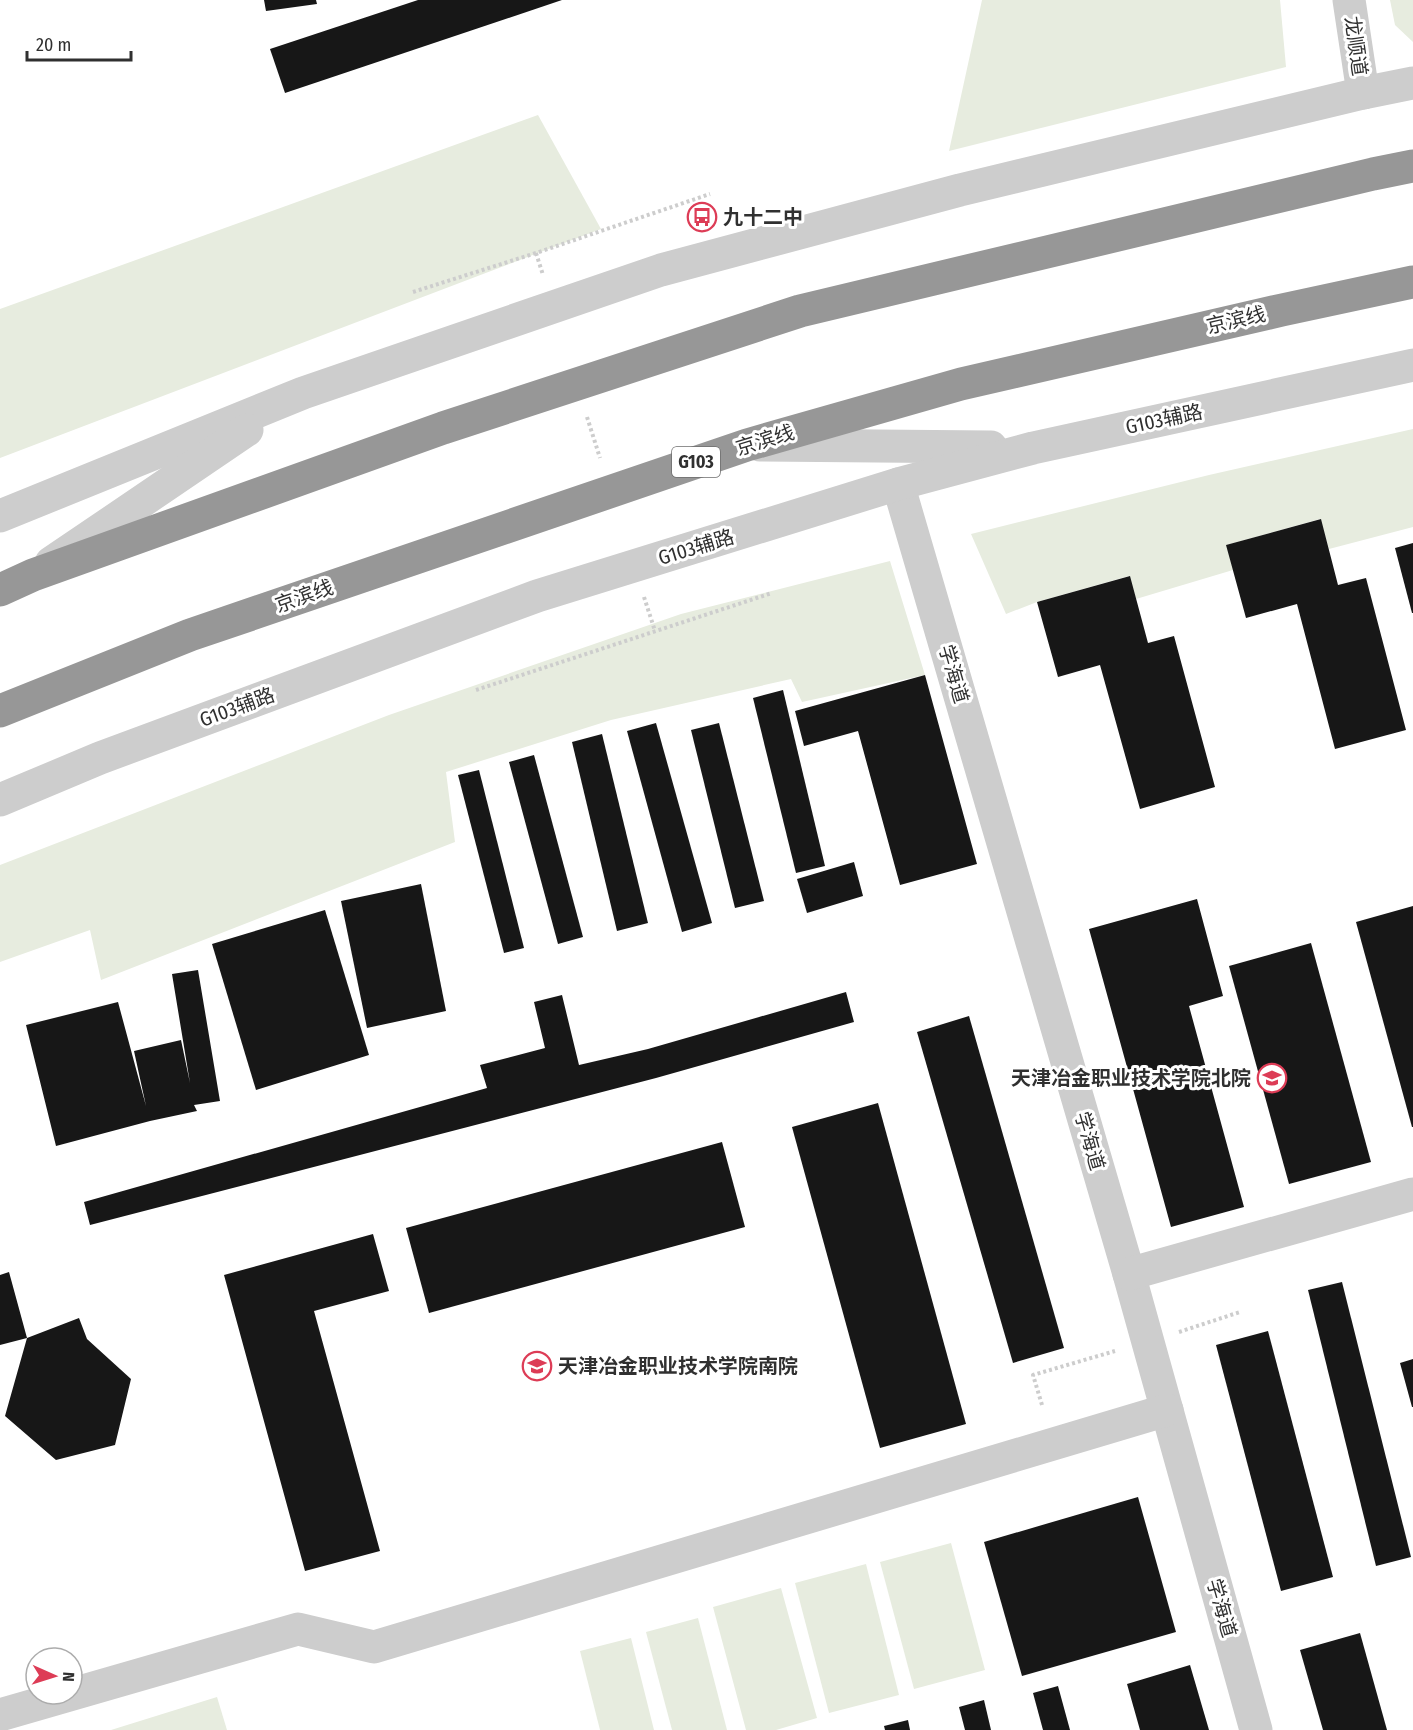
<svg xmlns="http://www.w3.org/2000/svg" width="1413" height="1730" viewBox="0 0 1413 1730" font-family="'Fira Sans Condensed','Noto Sans SC',sans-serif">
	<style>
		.green { fill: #e7ecdf }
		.building { fill: #171717 }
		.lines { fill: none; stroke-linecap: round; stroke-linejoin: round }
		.path { stroke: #cdcdcd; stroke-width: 4; stroke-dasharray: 3 3; stroke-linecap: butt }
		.minor { stroke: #cdcdcd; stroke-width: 33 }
		.highway { stroke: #979797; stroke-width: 33 }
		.labels { text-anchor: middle; stroke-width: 6; stroke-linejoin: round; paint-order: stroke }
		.shield { fill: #fff; stroke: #6e6e6e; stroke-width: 1.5 }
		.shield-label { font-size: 18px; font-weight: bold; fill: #303030 }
		.street-label { font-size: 20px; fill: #303030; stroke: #fff }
		.poi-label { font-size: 20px; font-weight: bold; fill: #303030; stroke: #fff; text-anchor: start }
	</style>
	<rect width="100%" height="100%" fill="#fff"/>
	<g class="green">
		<polygon points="982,0 1280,0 1286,67 949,151"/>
		<polygon points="1390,0 1413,0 1413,42 1395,25"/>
		<polygon points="538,115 601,229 0,458 0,309"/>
		<polygon points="1413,429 1413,527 1329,549 1320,519 1227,545 1233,570 1136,599 1129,576 1037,602 1006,614 971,534 1209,475"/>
		<polygon points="890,561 925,675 802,702 791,679 611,720 446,772 455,842 101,980 90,930 0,962 0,865 389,715 681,614"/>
		<polygon points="951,1543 985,1670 914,1689 880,1562"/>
		<polygon points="866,1564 899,1695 829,1713 795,1583"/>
		<polygon points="781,1588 817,1718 776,1730 746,1730 713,1607"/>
		<polygon points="698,1618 727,1730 672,1730 646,1632"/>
		<polygon points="631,1638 654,1730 600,1730 580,1651"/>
		<polygon points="217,1697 227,1730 111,1730"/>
	</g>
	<g class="building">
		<polygon points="264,0 316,0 317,4 266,11"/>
		<polygon points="418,0 562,0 285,93 270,49"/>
		<polygon points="1321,519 1338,585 1366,578 1406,730 1335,749 1297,604 1246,618 1226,545"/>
		<polygon points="1413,543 1413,613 1412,613 1395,548"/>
		<polygon points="1130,576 1148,643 1174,636 1215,787 1140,809 1100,665 1058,677 1037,602"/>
		<polygon points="925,675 977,864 900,885 858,731 804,746 795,711"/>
		<polygon points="783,690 825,866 796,873 753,698"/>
		<polygon points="656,723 712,923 682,932 627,731"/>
		<polygon points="719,723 764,901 735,908 691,730"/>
		<polygon points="602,734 648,923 617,931 572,742"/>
		<polygon points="534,755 583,937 558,944 509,762"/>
		<polygon points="479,770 524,948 504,953 458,775"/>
		<polygon points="854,862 863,896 807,913 797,879"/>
		<polygon points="421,884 446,1011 367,1028 341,901"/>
		<polygon points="1197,899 1223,996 1189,1006 1244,1207 1171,1227 1089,929"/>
		<polygon points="1413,906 1413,1127 1412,1127 1356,922"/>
		<polygon points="325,910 369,1055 256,1090 212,944"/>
		<polygon points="1311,943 1371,1162 1289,1184 1229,966"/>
		<polygon points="198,970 220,1101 194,1105 197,1111 150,1121 56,1146 26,1025 118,1002 146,1106 134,1051 181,1040 190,1083 172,974"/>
		<polygon points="846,992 854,1022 656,1078 90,1225 84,1202 487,1088 480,1065 545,1048 534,1002 562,995 579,1065 648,1049"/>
		<polygon points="969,1016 1064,1348 1013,1363 917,1032"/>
		<polygon points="878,1103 966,1424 880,1448 792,1127"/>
		<polygon points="722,1142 745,1227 429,1313 406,1228"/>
		<polygon points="373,1234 389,1291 314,1311 380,1551 305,1571 224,1275"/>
		<polygon points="9,1272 27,1338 0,1345 0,1275"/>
		<polygon points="1342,1282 1411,1557 1376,1566 1308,1290"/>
		<polygon points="79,1318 87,1339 131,1379 115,1445 56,1460 5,1416 27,1338"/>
		<polygon points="1268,1331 1333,1577 1281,1591 1216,1345"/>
		<polygon points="1413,1359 1413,1407 1412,1407 1400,1363"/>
		<polygon points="1138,1497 1176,1632 1022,1676 984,1542"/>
		<polygon points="1360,1633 1387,1730 1323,1730 1300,1650"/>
		<polygon points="1190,1665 1209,1730 1140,1730 1127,1684"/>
		<polygon points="1058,1686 1070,1730 1043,1730 1033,1693"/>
		<polygon points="984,1700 991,1730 965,1730 959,1707"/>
		<polygon points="908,1720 910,1730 885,1730 884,1726"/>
	</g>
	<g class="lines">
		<g class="path">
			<polyline points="536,253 543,275"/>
			<polyline points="413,292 536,253 710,194"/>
			<polyline points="587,417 600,458"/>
			<polyline points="644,597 655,631"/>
			<polyline points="476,690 772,593"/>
			<polyline points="1179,1332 1240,1312"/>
			<polyline points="1042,1405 1033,1375 1115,1351"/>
		</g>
		<g class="minor">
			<polyline points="1349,0 1363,93"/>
			<polyline points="760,445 991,447"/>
			<polyline points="898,484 1129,1274 1256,1730"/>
			<polyline points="0,516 303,393 661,270 960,190 1363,93 1413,83"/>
			<polyline points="51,563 247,430"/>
			<polyline points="0,800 100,758 537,596 898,484 1033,448 1413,365"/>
			<polyline points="1129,1274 1413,1194"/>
			<polyline points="0,1715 298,1629 374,1647 1167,1410"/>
		</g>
		<g class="highway">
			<polyline points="0,590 33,575 443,428 800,311 1373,174 1413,166"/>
			<polyline points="0,711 190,635 747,445 961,384 1282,310 1413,282"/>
		</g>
	</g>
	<defs>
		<g id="bus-ring" transform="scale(1.5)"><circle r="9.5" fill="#fff" stroke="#dd3c56" stroke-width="1.5"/><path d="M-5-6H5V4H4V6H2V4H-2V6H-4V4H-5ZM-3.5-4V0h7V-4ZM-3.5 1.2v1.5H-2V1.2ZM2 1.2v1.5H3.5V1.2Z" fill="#dd3c56"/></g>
		<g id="university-ring" transform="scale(1.5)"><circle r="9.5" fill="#fff" stroke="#dd3c56" stroke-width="1.5"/><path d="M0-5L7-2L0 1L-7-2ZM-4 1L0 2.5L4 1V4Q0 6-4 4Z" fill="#dd3c56"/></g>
	</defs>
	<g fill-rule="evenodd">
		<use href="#bus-ring" x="702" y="217"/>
		<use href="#university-ring" x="1272" y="1078"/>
		<use href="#university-ring" x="537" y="1366"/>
	</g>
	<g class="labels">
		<rect class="shield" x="672" y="447" width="48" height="30" rx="4.5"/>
		<g class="shield-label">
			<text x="696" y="468">G103</text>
		</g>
		<g class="street-label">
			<text transform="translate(1356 46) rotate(82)" y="7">龙顺道</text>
			<text transform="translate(1236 320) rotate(-13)" y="7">京滨线</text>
			<text transform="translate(1164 419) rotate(-12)" y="7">G103辅路</text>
			<text transform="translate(765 440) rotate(-17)" y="7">京滨线</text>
			<text transform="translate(696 547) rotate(-17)" y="7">G103辅路</text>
			<text transform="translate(304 596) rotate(-19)" y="7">京滨线</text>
			<text transform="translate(954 674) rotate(74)" y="7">学海道</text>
			<text transform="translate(237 707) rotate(-20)" y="7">G103辅路</text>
			<text transform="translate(1090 1141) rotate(74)" y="7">学海道</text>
			<text transform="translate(1222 1608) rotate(74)" y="7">学海道</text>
		</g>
		<g class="poi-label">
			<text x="723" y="224">九十二中</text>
			<text x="1251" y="1085" text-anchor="end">天津冶金职业技术学院北院</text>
			<text x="558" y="1373">天津冶金职业技术学院南院</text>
		</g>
	</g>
	<g transform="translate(54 1676) rotate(93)"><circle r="28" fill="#ffffff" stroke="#acacac" stroke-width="1.5"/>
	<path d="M0-4.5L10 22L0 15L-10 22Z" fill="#dd3c56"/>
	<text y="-9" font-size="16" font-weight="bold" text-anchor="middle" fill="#303030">N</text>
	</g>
	<path d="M27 51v9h104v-9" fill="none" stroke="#303030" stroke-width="3"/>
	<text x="36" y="51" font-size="18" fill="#303030" stroke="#ffffff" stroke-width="4.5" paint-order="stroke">20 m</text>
</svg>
